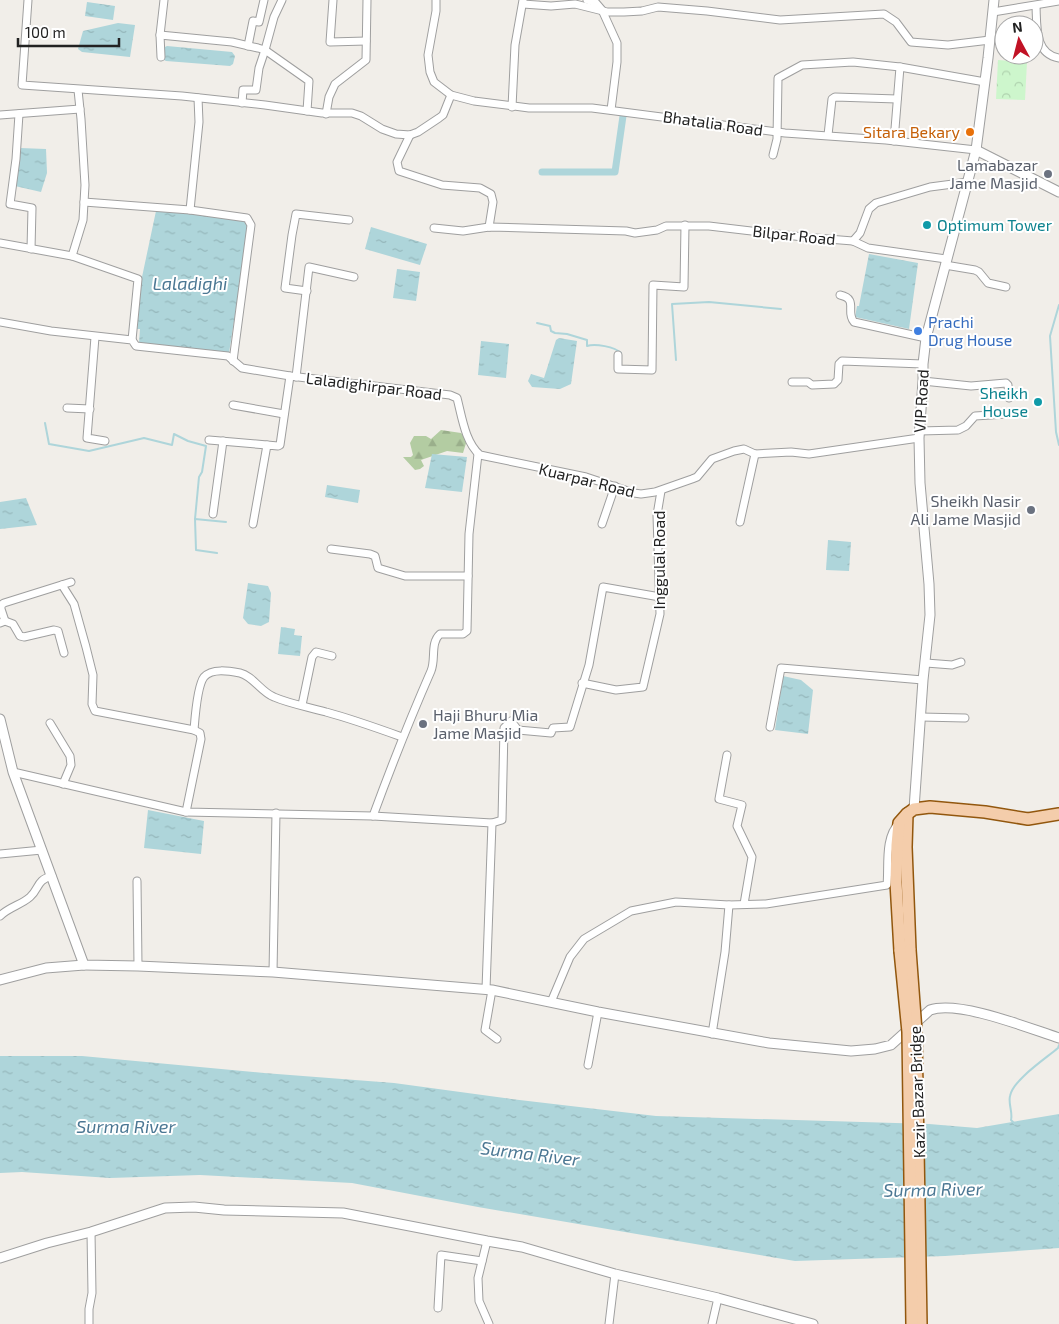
<svg xmlns="http://www.w3.org/2000/svg" width="1059" height="1324" viewBox="0 0 1059 1324" font-family="'Exo 2',sans-serif">
	<style>
		.forest { fill: url(#forest-firs) }
		.park { fill: url(#park-crowns) }
		.water { fill: url(#water-ripples) }
		.lines { fill: none; stroke-linecap: round; stroke-linejoin: round }
		.stream { stroke: #aed5da; stroke-width: 2 }
		.canal { stroke: #aed5da; stroke-width: 7 }
		.minor-casing { stroke: #9f9f9f; stroke-width: 9 }
		.tertiary-casing { stroke: #9f9f9f; stroke-width: 11 }
		.primary-casing { stroke: #92570e; stroke-width: 14 }
		.minor { stroke: #fff; stroke-width: 7 }
		.tertiary { stroke: #fff; stroke-width: 9 }
		.primary { stroke: #f4cdab; stroke-width: 11 }
		.primary-bridge-casing { stroke: #92570e; stroke-width: 14; stroke-linecap: butt }
		.primary-bridge { stroke: #f4cdab; stroke-width: 11 }
		.food-dot { fill: #e8710a; stroke: #fff; stroke-width: 2 }
		.worship-dot { fill: #6b7280; stroke: #fff; stroke-width: 2 }
		.culture-dot { fill: #0f9aa8; stroke: #fff; stroke-width: 2 }
		.shop-dot { fill: #3f7fe0; stroke: #fff; stroke-width: 2 }
		.labels { text-anchor: middle; stroke-width: 4; stroke-linejoin: round; paint-order: stroke }
		.street-label { font-size: 16px; fill: #222; stroke: #fff }
		.food-label { font-size: 16px; fill: #c56008; stroke: #fff; text-anchor: end }
		.worship-label { font-size: 16px; fill: #5b616d; stroke: #fff; text-anchor: end }
		.culture-label { font-size: 16px; fill: #0d838f; stroke: #fff; text-anchor: start }
		.shop-label { font-size: 16px; fill: #366cbe; stroke: #fff; text-anchor: start }
		.water-label { font-size: 18px; font-style: italic; fill: #4b7793; stroke: #fff }
	</style>
	<defs>
		<pattern id="forest-firs" width="22" height="20" patternUnits="userSpaceOnUse" patternTransform="scale(1.25)"><rect width="22" height="20" fill="#b3cca2"/><path d="M5 1l3.5 6h-7zM16 11l3.5 6h-7z" fill="#9aaf8b"/></pattern>
		<pattern id="park-crowns" width="20" height="18" patternUnits="userSpaceOnUse" patternTransform="scale(1.25)"><rect width="20" height="18" fill="#cdf6cc"/><path d="M2 6a3 3 0 1 1 6 0M12 15a3 3 0 1 1 6 0" fill="none" stroke="#b0d3af"/></pattern>
		<pattern id="water-ripples" width="26" height="14" patternUnits="userSpaceOnUse" patternTransform="scale(1.25)"><rect width="26" height="14" fill="#aed5da"/><path d="M2 4q2-2 4 0t4 0M15 11q2-2 4 0t4 0" fill="none" stroke="#95b7bb"/></pattern>
	</defs>
	<rect width="100%" height="100%" fill="#f1eee9"/>
	<polygon class="forest" points="441,430 461,433 467,440 463,453 447,451 421,460 424,466 420,469 415,470 403,457 411,457 413,455 410,443 414,436 426,436 431,439"/>
	<polygon class="park" points="998,60 1027,62 1025,100 996,99"/>
	<g class="water">
		<polygon points="87,2 115,6 113,20 85,16"/>
		<polygon points="118,23 135,25 130,57 82,52 78,49 83,31"/>
		<polygon points="167,46 232,52 235,56 233,64 230,66 166,61 164,60 165,47"/>
		<polygon points="20,148 46,149 47,173 41,192 15,186"/>
		<polygon points="156,211 191,212 245,220 249,225 229,353 139,343 140,329 137,329 142,277"/>
		<polygon points="371,227 427,244 420,265 365,249"/>
		<polygon points="869,254 918,263 909,329 855,317 857,306 859,306"/>
		<polygon points="397,269 420,272 416,301 393,298"/>
		<polygon points="559,338 577,341 571,384 560,389 532,387 528,381 531,374 544,378 556,340"/>
		<polygon points="481,341 509,344 506,378 478,375"/>
		<polygon points="432,454 467,457 462,492 425,488"/>
		<polygon points="327,485 360,490 358,503 325,497"/>
		<polygon points="26,498 37,525 0,529 0,502"/>
		<polygon points="828,540 851,542 849,571 826,570"/>
		<polygon points="248,583 268,586 271,593 269,622 261,626 248,624 243,618"/>
		<polygon points="281,627 295,629 294,635 302,636 300,656 278,654"/>
		<polygon points="783,676 801,680 813,690 808,734 775,730"/>
		<polygon points="148,810 204,821 201,854 144,848"/>
		<polygon points="0,1056 82,1056 264,1073 394,1083 511,1099 656,1116 929,1124 977,1128 1059,1114 1059,1248 945,1256 795,1261 478,1207 352,1183 200,1175 110,1178 22,1172 0,1173"/>
	</g>
	<g class="lines">
		<g class="stream">
			<polyline points="1059,305 1050,336 1056,432 1059,445"/>
			<path d="M537,323L550,326L551,331L555,333L567,334L587,340V346C595,343 615,347 621,353"/>
			<polyline points="676,360 672,304 709,302 781,309"/>
			<polyline points="45,423 49,444 89,451 144,438 172,445 174,434 188,441 206,446 202,472 199,477 195,519"/>
			<polyline points="217,553 196,550 195,519 226,522"/>
			<path d="M1015,1124L1011,1120C1013,1112 1008,1104 1010,1096C1013,1080 1045,1059 1058,1048L1059,1045"/>
		</g>
		<polyline class="canal" points="542,172 615,172 623,116"/>
		<g class="minor-casing">
			<g id="minor">
				<polyline points="28,0 22,85 182,96 265,105 322,113 352,113 361,116 382,129 396,134 410,135 418,132 439,118 443,115 451,95"/>
				<polyline points="333,0 330,42 366,41"/>
				<polyline points="436,0 436,11 428,55 430,72 434,82 451,95 474,101 529,108 592,108 785,133 886,140 976,150"/>
				<polyline points="587,0 596,3 602,10 617,43 617,62 611,110"/>
				<polyline points="523,4 551,6 575,4 607,12 624,12 642,11 658,7 707,11 780,20 884,14 896,22 911,42 948,45 990,40"/>
				<path d="M1036,6C1037,25 1034,54 1059,58"/>
				<polyline points="993,12 1059,1"/>
				<polyline points="160,35 232,42 258,48 265,50 309,81 307,111"/>
				<polyline points="248,46 253,21 259,22 264,0"/>
				<polyline points="161,57 160,35 164,0"/>
				<polyline points="242,103 243,90 256,90 259,68 265,50 274,17 282,0"/>
				<polyline points="512,107 515,45 523,0"/>
				<polyline points="19,114 16,159 10,204 32,208 31,249"/>
				<polyline points="326,114 329,97 335,84 366,60 367,0"/>
				<polyline points="0,115 80,109"/>
				<polyline points="410,135 397,162 399,171 442,185 480,188 491,194 493,202 489,227"/>
				<polyline points="828,135 832,99 835,97 897,99"/>
				<polyline points="894,141 900,67"/>
				<polyline points="773,155 777,139 778,78 802,65 853,62 900,67 985,82"/>
				<polyline points="84,202 190,210 247,218 251,225 233,361"/>
				<polyline points="190,210 199,122 198,98"/>
				<polyline points="434,228 463,231 489,227 626,231 635,233 657,230 666,226 709,226 803,237 853,241 860,233 869,209 876,203 930,187 968,182"/>
				<polyline points="853,241 868,248 946,259"/>
				<polyline points="0,243 72,256 138,279 132,340"/>
				<polyline points="72,256 83,220 85,185 81,119 78,90"/>
				<polyline points="945,265 975,270 979,272 988,283 1006,287"/>
				<polyline points="307,291 285,288 292,235 296,214 349,220"/>
				<path d="M840,295C859,299 845,312 854,322L926,338"/>
				<path d="M0,322L51,331L132,340L136,346L228,356L242,368L290,376L450,395L457,398C462,417 465,442 480,455L586,477L634,493L641,494L655,492L692,479L697,477L712,459L734,451L744,449L755,454L791,452L809,454L919,438"/>
				<polyline points="95,337 87,438 105,441"/>
				<polyline points="618,355 618,369 652,370 653,285 684,287 685,225"/>
				<polyline points="296,377 309,267 354,277"/>
				<polyline points="923,381 971,386 1006,383 1008,385 1009,398"/>
				<polyline points="792,382 808,382 812,385 834,384 838,380 839,364 842,361 923,364"/>
				<polyline points="233,405 284,414"/>
				<polyline points="67,408 90,409"/>
				<polyline points="920,431 958,430 966,426 975,416 1006,414"/>
				<polyline points="209,440 267,445"/>
				<polyline points="213,514 223,441"/>
				<polyline points="740,522 755,454"/>
				<polyline points="253,524 267,445 278,446 280,445 290,376"/>
				<polyline points="602,524 615,486"/>
				<polyline points="331,549 370,554 375,556 378,568 405,576 468,576"/>
				<polyline points="62,585 74,604 86,647 93,675 92,704 95,711 194,730 200,733 201,739 186,812"/>
				<polyline points="5,621 1,609 1,605 4,603 71,582"/>
				<polyline points="0,623 5,621 13,624 20,636 24,637 54,630 58,631 64,653"/>
				<polyline points="926,663 952,665 961,662"/>
				<polyline points="582,683 616,690 643,687 660,614 657,515 661,491"/>
				<polyline points="302,705 312,657 316,652 332,656"/>
				<polyline points="921,717 965,718"/>
				<polyline points="50,723 70,756 71,765 63,784"/>
				<polyline points="770,727 781,668 923,680"/>
				<path d="M194,730C195,718 197,686 204,677C212,668 229,671 240,673C253,676 261,692 274,697C290,704 309,707 326,712C352,719 377,728 402,737"/>
				<polyline points="727,755 719,799 742,805 737,826 752,857 744,904"/>
				<polyline points="13,772 186,812 373,816 492,823 502,820 504,728 511,721 518,730 551,733 553,728 570,727 589,665 603,587 660,597"/>
				<path d="M373,816C391,767 410,719 431,671C436,659 430,643 440,634H463L467,631L469,534L478,454"/>
				<polyline points="0,854 42,850"/>
				<polyline points="137,881 138,966"/>
				<path d="M0,916C9,907 21,905 30,897C40,888 36,880 52,876"/>
				<polyline points="273,972 276,813"/>
				<polyline points="486,989 492,823"/>
				<polyline points="492,990 485,1030 497,1039"/>
				<path d="M551,1002L570,957L584,939L631,911L676,902L729,905L766,904L887,885C889,866 884,838 899,823"/>
				<polyline points="712,1034 725,952 729,905"/>
				<polyline points="588,1065 598,1012"/>
				<polyline points="487,1241 478,1278 479,1301 489,1324"/>
				<polyline points="438,1308 441,1255 482,1261"/>
				<polyline points="89,1324 89,1309 92,1293 91,1232"/>
				<polyline points="609,1324 615,1274"/>
				<polyline points="712,1324 718,1298"/>
			</g>
		</g>
		<g class="tertiary-casing">
			<g id="tertiary">
				<polyline points="976,150 1059,192"/>
				<path d="M0,719L13,772L84,965L138,966L273,972L492,990L598,1012L769,1043L851,1051L875,1049L891,1045L930,1010C959,1000 1028,1028 1059,1038"/>
				<polyline points="914,809 923,680 930,615 929,584 920,483 919,438 923,381 923,364 926,338 976,150 988,58 994,0"/>
				<polyline points="0,980 46,968 84,965"/>
				<polyline points="0,1258 47,1243 91,1232 165,1208 194,1207 224,1210 343,1213 487,1241 522,1247 615,1274 718,1298 813,1324"/>
			</g>
		</g>
		<g class="primary-casing">
			<g id="primary">
				<polyline points="907,814 906,847 910,950"/>
				<polyline points="900,951 896,882 897,845 899,823 907,814 914,809 930,807 985,812 1028,819 1059,814"/>
			</g>
		</g>
		<use href="#minor" class="minor"/>
		<use href="#tertiary" class="tertiary"/>
		<use href="#primary" class="primary"/>
		<g class="primary-bridge-casing">
			<g id="primary-bridge">
				<polyline points="910,950 916,1031 921,1324"/>
				<polyline points="900,951 908,1032 912,1324"/>
			</g>
		</g>
		<use href="#primary-bridge" class="primary-bridge"/>
	</g>
	<circle class="food-dot" cx="970" cy="132" r="5"/>
	<g class="worship-dot">
		<circle cx="1048" cy="174" r="5"/>
		<circle cx="1031" cy="510" r="5"/>
		<circle cx="423" cy="724" r="5"/>
	</g>
	<g class="culture-dot">
		<circle cx="927" cy="225" r="5"/>
		<circle cx="1038" cy="402" r="5"/>
	</g>
	<circle class="shop-dot" cx="918" cy="331" r="5"/>
	<g class="labels">
		<g class="street-label">
			<text transform="translate(713 123) rotate(8)" y="6">Bhatalia Road</text>
			<text transform="translate(794 235) rotate(6)" y="6">Bilpar Road</text>
			<text transform="translate(374 386) rotate(7)" y="6">Laladighirpar Road</text>
			<text transform="translate(921 401) rotate(-87)" y="6">VIP Road</text>
			<text transform="translate(587 480) rotate(14)" y="6">Kuarpar Road</text>
			<text transform="translate(659 560) rotate(-90)" y="6">Inggulal Road</text>
			<text transform="translate(917 1092) rotate(-92)" y="6">Kazir Bazar Bridge</text>
		</g>
		<g class="food-label">
			<text x="960" y="138">Sitara Bekary</text>
		</g>
		<g class="worship-label">
			<text x="1038" y="171">Lamabazar<tspan x="1038" dy="18">Jame Masjid</tspan></text>
			<text x="1021" y="507">Sheikh Nasir<tspan x="1021" dy="18">Ali Jame Masjid</tspan></text>
			<text x="433" y="721" text-anchor="start">Haji Bhuru Mia<tspan x="433" dy="18">Jame Masjid</tspan></text>
		</g>
		<g class="culture-label">
			<text x="937" y="231">Optimum Tower</text>
			<text x="1028" y="399" text-anchor="end">Sheikh<tspan x="1028" dy="18">House</tspan></text>
		</g>
		<g class="shop-label">
			<text x="928" y="328">Prachi<tspan x="928" dy="18">Drug House</tspan></text>
		</g>
		<g class="water-label">
			<text x="190" y="290">Laladighi</text>
			<text x="126" y="1133">Surma River</text>
			<text transform="translate(530 1154) rotate(7)" y="6">Surma River</text>
			<text transform="translate(933 1190) rotate(-1)" y="6">Surma River</text>
		</g>
	</g>
	<g transform="translate(1019 40) rotate(353)"><circle r="24" fill="#ffffff" stroke="#a7a7a7"/>
	<path d="M0-4L9 19L0 12L-9 19Z" fill="#c11225"/>
	<text y="-8" font-size="14" font-weight="bold" text-anchor="middle" fill="#222222">N</text>
	</g>
	<path d="M18 38v8h101v-8" fill="none" stroke="#222222" stroke-width="2.5"/>
	<text x="25" y="38" font-size="15" fill="#222222" stroke="#ffffff" stroke-width="4" paint-order="stroke">100 m</text>
</svg>
